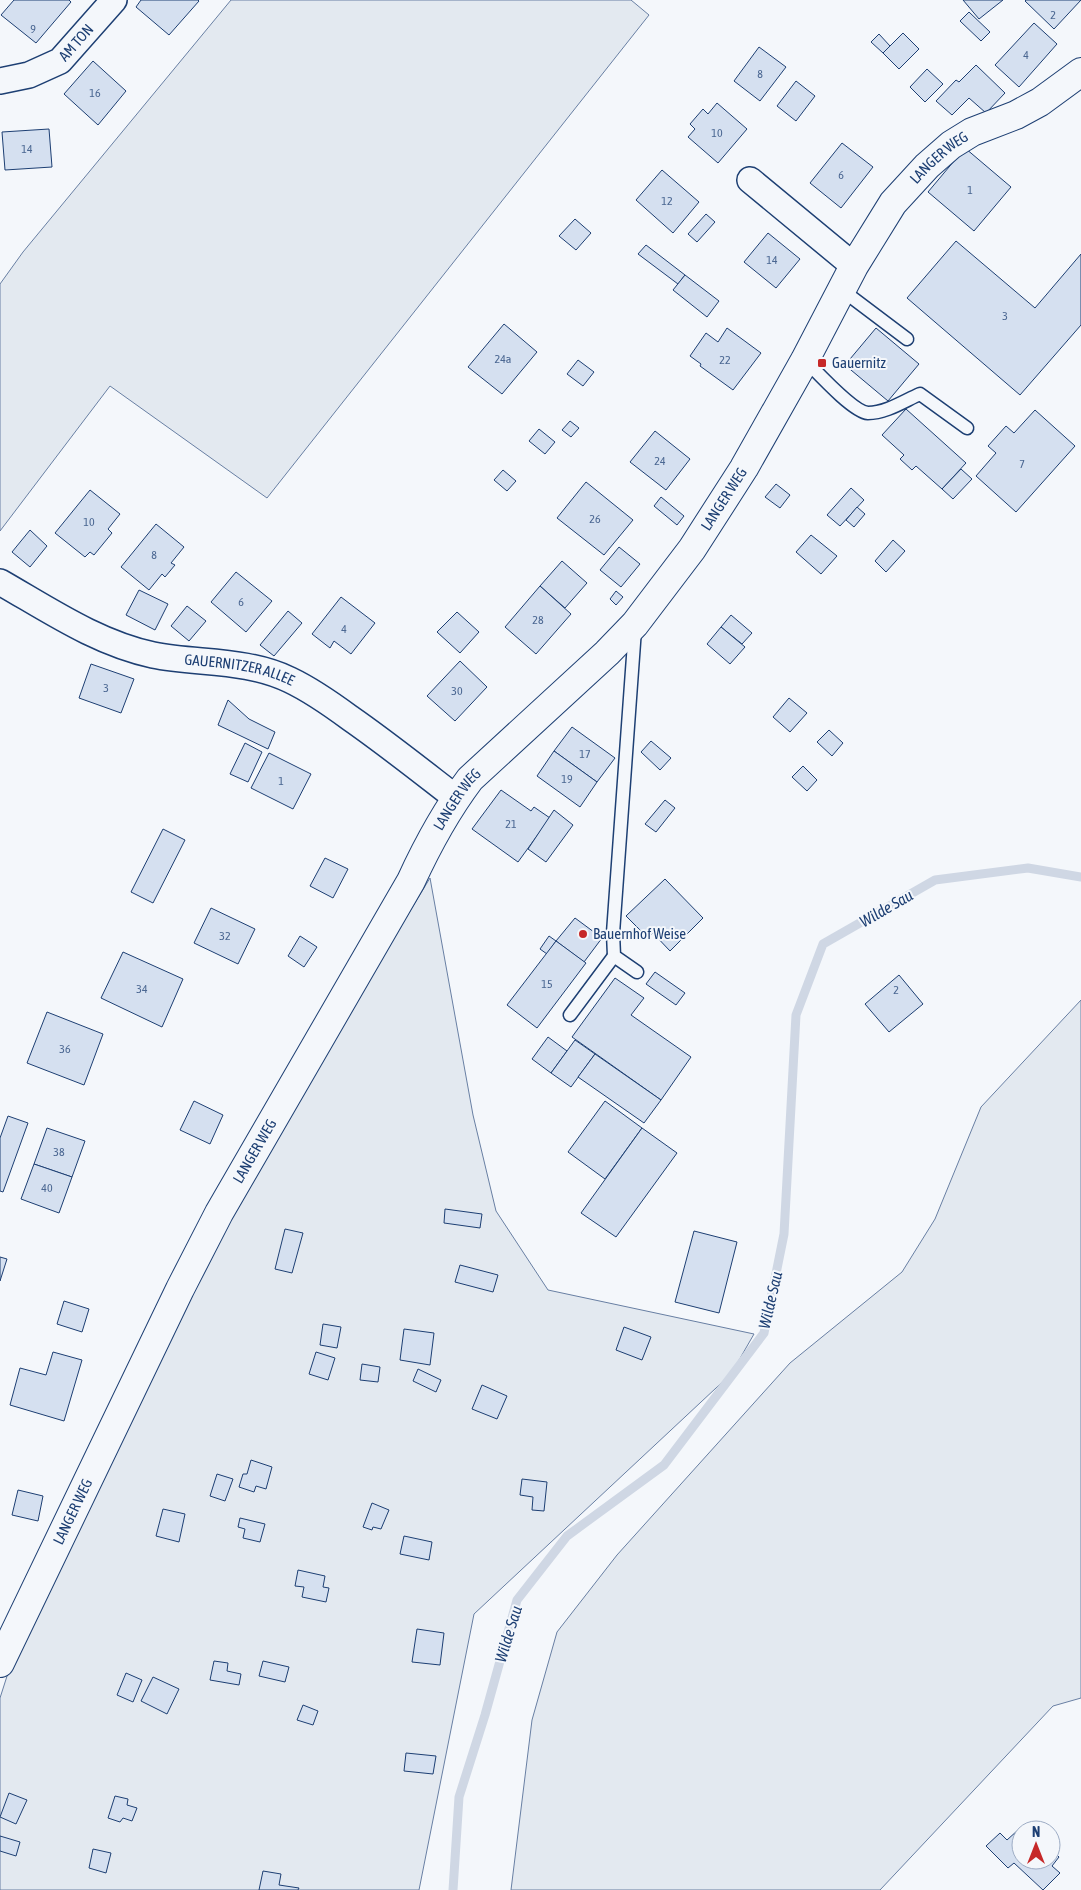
<svg xmlns="http://www.w3.org/2000/svg" width="1081" height="1890" viewBox="0 0 1081 1890" font-family="'Asap Condensed',sans-serif">
	<style>
		.green { fill: #e3e9f0; stroke: #687fa3 }
		.lines { fill: none; stroke-linecap: round; stroke-linejoin: round }
		.stream { stroke: #cfd7e4; stroke-width: 9 }
		.building { fill: #d5e0f0; stroke: #1d3f73 }
		.lane-casing { stroke: #1d3f73; stroke-width: 15 }
		.street-casing { stroke: #1d3f73; stroke-width: 28 }
		.secondary-casing { stroke: #1d3f73; stroke-width: 30 }
		.lane { stroke: #f4f7fb; stroke-width: 12 }
		.street { stroke: #f4f7fb; stroke-width: 25 }
		.secondary { stroke: #f4f7fb; stroke-width: 28 }
		.poi-dot { fill: #c62828; stroke: #f4f7fb; stroke-width: 2 }
		.labels { text-anchor: middle; stroke-width: 4; stroke-linejoin: round; paint-order: stroke }
		.number-label { font-size: 12px; fill: #4b6792 }
		.street-label { font-size: 15px; fill: #1d3f73; stroke: #f4f7fb }
		.poi-label { font-size: 15px; fill: #1d3f73; stroke: #f4f7fb; text-anchor: start }
		.water-label { font-size: 16px; font-style: italic; fill: #1d3f73; stroke: #f4f7fb }
	</style>
	<rect width="100%" height="100%" fill="#f4f7fb"/>
	<g class="green">
		<polygon points="231,0 631,0 649,15 267,498 110,386 0,531 0,284 23,252"/>
		<polygon points="430,878 473,1115 496,1211 548,1290 754,1334 731,1374 474,1614 419,1890 0,1890 0,1698 8,1673 252,1172"/>
		<polygon points="1081,1000 1081,1698 1053,1706 880,1890 511,1890 532,1720 557,1632 617,1555 790,1363 902,1272 935,1219 981,1107"/>
	</g>
	<g class="lines">
		<polyline class="stream" points="453,1890 459,1797 485,1715 517,1600 567,1536 664,1465 764,1333 784,1234 796,1015 823,944 935,880 1028,868 1081,877"/>
	</g>
	<g class="building">
		<polygon points="14,0 69,0 71,2 36,43 1,15"/>
		<polygon points="141,0 198,0 199,1 169,35 136,7"/>
		<polygon points="963,0 1003,0 979,19"/>
		<polygon points="1026,0 1081,0 1054,29 1025,1"/>
		<polygon points="969,12 990,32 981,41 960,21"/>
		<polygon points="1034,23 1057,44 1019,87 995,65"/>
		<polygon points="903,33 919,49 899,69 883,53"/>
		<polygon points="879,34 890,46 883,53 871,42"/>
		<polygon points="759,47 786,67 760,101 734,81"/>
		<polygon points="93,61 126,91 98,125 64,94"/>
		<polygon points="976,65 1005,93 986,113 969,98 952,115 936,101 956,80 959,82"/>
		<polygon points="927,69 943,84 925,102 910,87"/>
		<polygon points="796,81 815,96 796,121 777,106"/>
		<polygon points="717,103 747,129 718,163 688,137 695,129 690,124 703,109 708,114"/>
		<polygon points="49,129 52,167 5,170 2,132"/>
		<polygon points="842,143 873,167 841,208 810,183"/>
		<polygon points="965,148 1011,187 974,231 928,192"/>
		<polygon points="662,170 699,202 673,233 636,200"/>
		<polygon points="706,214 715,222 697,242 688,234"/>
		<polygon points="575,219 591,233 576,250 559,236"/>
		<polygon points="768,233 800,259 776,288 744,262"/>
		<polygon points="956,241 1035,308 1081,254 1081,325 1020,395 907,298"/>
		<polygon points="646,245 685,275 678,284 638,254"/>
		<polygon points="685,275 719,301 707,317 673,290"/>
		<polygon points="504,324 537,352 502,394 468,367"/>
		<polygon points="727,328 761,353 733,390 700,366 701,364 690,356 706,333 718,342"/>
		<polygon points="876,328 919,364 888,401 845,365"/>
		<polygon points="578,360 594,372 583,386 567,374"/>
		<polygon points="906,409 966,463 942,489 916,466 912,470 900,459 904,455 882,435"/>
		<polygon points="1035,410 1075,446 1016,512 976,476 996,453 988,446 1006,426 1014,433"/>
		<polygon points="570,421 579,428 571,437 562,430"/>
		<polygon points="539,429 555,442 545,454 529,441"/>
		<polygon points="655,431 690,459 666,490 630,462"/>
		<polygon points="961,469 972,479 953,499 942,489"/>
		<polygon points="503,470 516,481 507,491 494,480"/>
		<polygon points="586,482 633,520 604,555 557,518"/>
		<polygon points="776,484 790,495 780,508 765,497"/>
		<polygon points="851,488 864,500 840,526 827,515"/>
		<polygon points="90,490 120,514 108,529 112,533 94,555 90,552 85,557 55,533"/>
		<polygon points="661,497 684,516 677,525 654,506"/>
		<polygon points="857,507 865,514 854,527 846,520"/>
		<polygon points="156,524 184,547 171,563 175,565 165,577 162,574 149,590 121,567"/>
		<polygon points="30,530 47,546 30,567 12,552"/>
		<polygon points="811,535 837,556 821,574 796,552"/>
		<polygon points="893,540 905,551 886,572 875,561"/>
		<polygon points="619,547 640,564 621,587 600,570"/>
		<polygon points="562,561 587,583 565,608 540,586"/>
		<polygon points="236,572 272,601 246,632 211,602"/>
		<polygon points="540,586 571,614 536,654 505,627"/>
		<polygon points="139,590 168,604 155,630 126,615"/>
		<polygon points="616,591 623,597 616,605 610,599"/>
		<polygon points="341,597 375,623 351,654 334,641 330,648 312,634"/>
		<polygon points="187,606 206,621 189,641 171,626"/>
		<polygon points="288,611 302,623 274,656 260,645"/>
		<polygon points="457,612 479,632 460,653 437,632"/>
		<polygon points="731,615 752,633 742,644 721,627"/>
		<polygon points="721,627 745,647 730,664 707,644"/>
		<polygon points="460,661 487,687 455,721 427,696"/>
		<polygon points="91,664 134,679 121,713 79,698"/>
		<polygon points="789,698 807,713 790,732 773,717"/>
		<polygon points="228,700 249,719 275,732 268,749 218,725"/>
		<polygon points="572,727 615,758 597,782 554,751"/>
		<polygon points="829,730 843,743 832,756 817,742"/>
		<polygon points="651,741 671,758 660,770 641,752"/>
		<polygon points="245,743 262,752 248,782 230,774"/>
		<polygon points="554,751 597,782 580,807 537,776"/>
		<polygon points="269,753 311,774 293,809 251,788"/>
		<polygon points="803,766 817,780 807,791 792,777"/>
		<polygon points="501,790 531,811 534,807 550,818 518,862 472,829"/>
		<polygon points="665,800 675,808 656,832 645,824"/>
		<polygon points="554,810 573,825 546,862 528,849"/>
		<polygon points="163,829 185,840 153,903 131,892"/>
		<polygon points="325,858 348,869 333,898 310,886"/>
		<polygon points="665,879 703,918 670,951 653,933 648,938 626,916"/>
		<polygon points="211,908 255,929 238,964 194,943"/>
		<polygon points="575,918 602,938 584,962 556,941"/>
		<polygon points="300,936 317,947 304,967 288,956"/>
		<polygon points="549,936 556,941 547,954 540,949"/>
		<polygon points="556,941 586,963 537,1028 507,1005"/>
		<polygon points="123,952 183,979 162,1027 101,998"/>
		<polygon points="655,972 685,993 676,1005 646,984"/>
		<polygon points="899,975 923,1004 889,1032 865,1004"/>
		<polygon points="615,978 644,998 631,1015 691,1057 661,1100 572,1037"/>
		<polygon points="47,1012 103,1034 84,1085 27,1063"/>
		<polygon points="548,1037 567,1051 551,1073 532,1059"/>
		<polygon points="575,1040 595,1054 571,1087 551,1073"/>
		<polygon points="595,1054 661,1100 644,1123 578,1077"/>
		<polygon points="194,1101 223,1115 210,1144 180,1130"/>
		<polygon points="605,1101 642,1128 605,1179 568,1152"/>
		<polygon points="8,1116 28,1123 3,1192 0,1191 0,1138"/>
		<polygon points="47,1128 85,1141 72,1177 34,1164"/>
		<polygon points="642,1128 677,1153 616,1237 581,1213"/>
		<polygon points="34,1164 72,1177 59,1213 21,1199"/>
		<polygon points="445,1209 482,1214 480,1228 444,1223"/>
		<polygon points="285,1229 303,1233 292,1273 275,1269"/>
		<polygon points="694,1231 737,1242 719,1313 675,1302"/>
		<polygon points="0,1257 7,1259 0,1281"/>
		<polygon points="460,1265 498,1275 493,1292 455,1282"/>
		<polygon points="64,1301 89,1309 82,1332 57,1324"/>
		<polygon points="323,1324 341,1327 337,1348 320,1345"/>
		<polygon points="624,1327 651,1337 642,1360 616,1350"/>
		<polygon points="404,1329 434,1333 430,1365 400,1360"/>
		<polygon points="53,1352 82,1360 64,1421 10,1405 20,1368 46,1375"/>
		<polygon points="316,1352 335,1358 328,1380 309,1374"/>
		<polygon points="362,1364 380,1367 378,1382 360,1380"/>
		<polygon points="418,1369 441,1380 436,1392 413,1381"/>
		<polygon points="482,1385 507,1396 497,1419 472,1409"/>
		<polygon points="251,1460 272,1467 266,1489 256,1486 254,1492 239,1487 243,1474 247,1474"/>
		<polygon points="217,1474 233,1479 225,1501 210,1496"/>
		<polygon points="522,1479 547,1482 544,1511 532,1510 533,1497 520,1495"/>
		<polygon points="18,1490 43,1496 38,1521 12,1515"/>
		<polygon points="372,1503 389,1510 381,1529 373,1527 372,1530 363,1527"/>
		<polygon points="163,1509 185,1514 179,1542 156,1536"/>
		<polygon points="240,1518 265,1524 260,1542 243,1538 245,1529 238,1527"/>
		<polygon points="404,1536 432,1542 429,1560 400,1554"/>
		<polygon points="298,1570 325,1576 323,1587 329,1588 326,1602 302,1597 304,1587 295,1586"/>
		<polygon points="417,1629 444,1633 440,1665 412,1662"/>
		<polygon points="214,1661 228,1663 227,1671 241,1674 239,1685 210,1680"/>
		<polygon points="263,1661 289,1667 285,1682 259,1676"/>
		<polygon points="126,1673 142,1680 133,1702 117,1695"/>
		<polygon points="153,1677 179,1689 167,1714 141,1701"/>
		<polygon points="303,1705 318,1711 313,1725 297,1720"/>
		<polygon points="406,1753 436,1756 433,1774 404,1771"/>
		<polygon points="9,1793 27,1800 16,1824 0,1817"/>
		<polygon points="115,1796 128,1799 127,1805 137,1808 132,1821 123,1818 120,1822 108,1818"/>
		<polygon points="1018,1830 1021,1832 1021,1860 1051,1860 1051,1849 1059,1857 1052,1866 1060,1873 1043,1890 1014,1863 1008,1868 986,1846 1000,1833 1007,1840"/>
		<polygon points="0,1836 20,1842 16,1856 0,1851"/>
		<polygon points="93,1849 111,1853 106,1873 89,1868"/>
		<polygon points="263,1871 281,1874 279,1885 299,1888 298,1890 259,1890"/>
	</g>
	<g class="lines">
		<g class="lane-casing">
			<g id="lane">
				<polyline points="842,290 907,339"/>
				<path d="M805,360C817,372 853,412 868,413C886,413 904,401 920,394L967,428"/>
				<polyline points="635,629 613,933 614,956 637,972"/>
				<polyline points="570,1015 614,956"/>
			</g>
		</g>
		<g class="street-casing">
			<g id="street">
				<path id="s1" d="M0,81L29,75L60,61L114,0"/>
				<polyline points="750,180 854,266"/>
				<path id="s2" d="M0,582C49,610 97,643 153,655C198,664 247,659 290,680C311,690 331,704 350,718C386,743 421,771 456,798"/>
			</g>
		</g>
		<g class="secondary-casing">
			<g id="secondary">
				<path id="s3" d="M0,1663L180,1289L219,1213L411,881C428,844 446,811 470,779L607,653L635,624L692,549L744,468L805,360L854,266L893,203L927,166L951,145L972,132L1016,115L1040,102L1081,72"/>
			</g>
		</g>
		<use href="#lane" class="lane"/>
		<use href="#street" class="street"/>
		<use href="#secondary" class="secondary"/>
	</g>
	<g class="poi-dot">
		<rect x="817" y="358" width="10" height="10" rx="2.5"/>
		<circle cx="583" cy="934" r="5"/>
	</g>
	<g class="labels">
		<g class="number-label">
			<text x="1053" y="19">2</text>
			<text x="33" y="33">9</text>
			<text x="1026" y="59">4</text>
			<text x="760" y="78">8</text>
			<text x="95" y="97">16</text>
			<text x="717" y="137">10</text>
			<text x="27" y="153">14</text>
			<text x="841" y="179">6</text>
			<text x="970" y="194">1</text>
			<text x="667" y="205">12</text>
			<text x="772" y="264">14</text>
			<text x="1005" y="320">3</text>
			<text x="503" y="363">24a</text>
			<text x="725" y="364">22</text>
			<text x="660" y="465">24</text>
			<text x="1022" y="468">7</text>
			<text x="595" y="523">26</text>
			<text x="89" y="526">10</text>
			<text x="154" y="559">8</text>
			<text x="241" y="606">6</text>
			<text x="538" y="624">28</text>
			<text x="344" y="633">4</text>
			<text x="106" y="692">3</text>
			<text x="457" y="695">30</text>
			<text x="585" y="758">17</text>
			<text x="567" y="783">19</text>
			<text x="281" y="785">1</text>
			<text x="511" y="828">21</text>
			<text x="225" y="940">32</text>
			<text x="547" y="988">15</text>
			<text x="142" y="993">34</text>
			<text x="896" y="994">2</text>
			<text x="65" y="1053">36</text>
			<text x="59" y="1156">38</text>
			<text x="47" y="1192">40</text>
		</g>
		<g class="street-label">
			<text dy="5" stroke="none"><textPath href="#s1" startOffset="88">AM TON</textPath></text>
			<text dy="5" stroke="none"><textPath href="#s3" startOffset="1788">LANGER WEG</textPath></text>
			<text dy="5" stroke="none"><textPath href="#s3" startOffset="1382">LANGER WEG</textPath></text>
			<text dy="5" stroke="none"><textPath href="#s2" startOffset="258">GAUERNITZER ALLEE</textPath></text>
			<text dy="5" stroke="none"><textPath href="#s3" startOffset="978">LANGER WEG</textPath></text>
			<text dy="5" stroke="none"><textPath href="#s3" startOffset="572">LANGER WEG</textPath></text>
			<text dy="5" stroke="none"><textPath href="#s3" startOffset="168">LANGER WEG</textPath></text>
		</g>
		<g class="poi-label">
			<text x="832" y="368">Gauernitz</text>
			<text x="593" y="939">Bauernhof Weise</text>
		</g>
		<g class="water-label">
			<text transform="translate(886 908) rotate(-30)" y="6">Wilde Sau</text>
			<text transform="translate(770 1300) rotate(-77)" y="6">Wilde Sau</text>
			<text transform="translate(508 1634) rotate(-73)" y="6">Wilde Sau</text>
		</g>
	</g>
	<g transform="translate(1036 1845)"><circle r="24" fill="#f4f7fb" stroke="#9eadc5"/>
	<path d="M0-4L9 19L0 12L-9 19Z" fill="#c62828"/>
	<text y="-8" font-size="14" font-weight="bold" text-anchor="middle" fill="#1d3f73">N</text>
	</g>
</svg>
